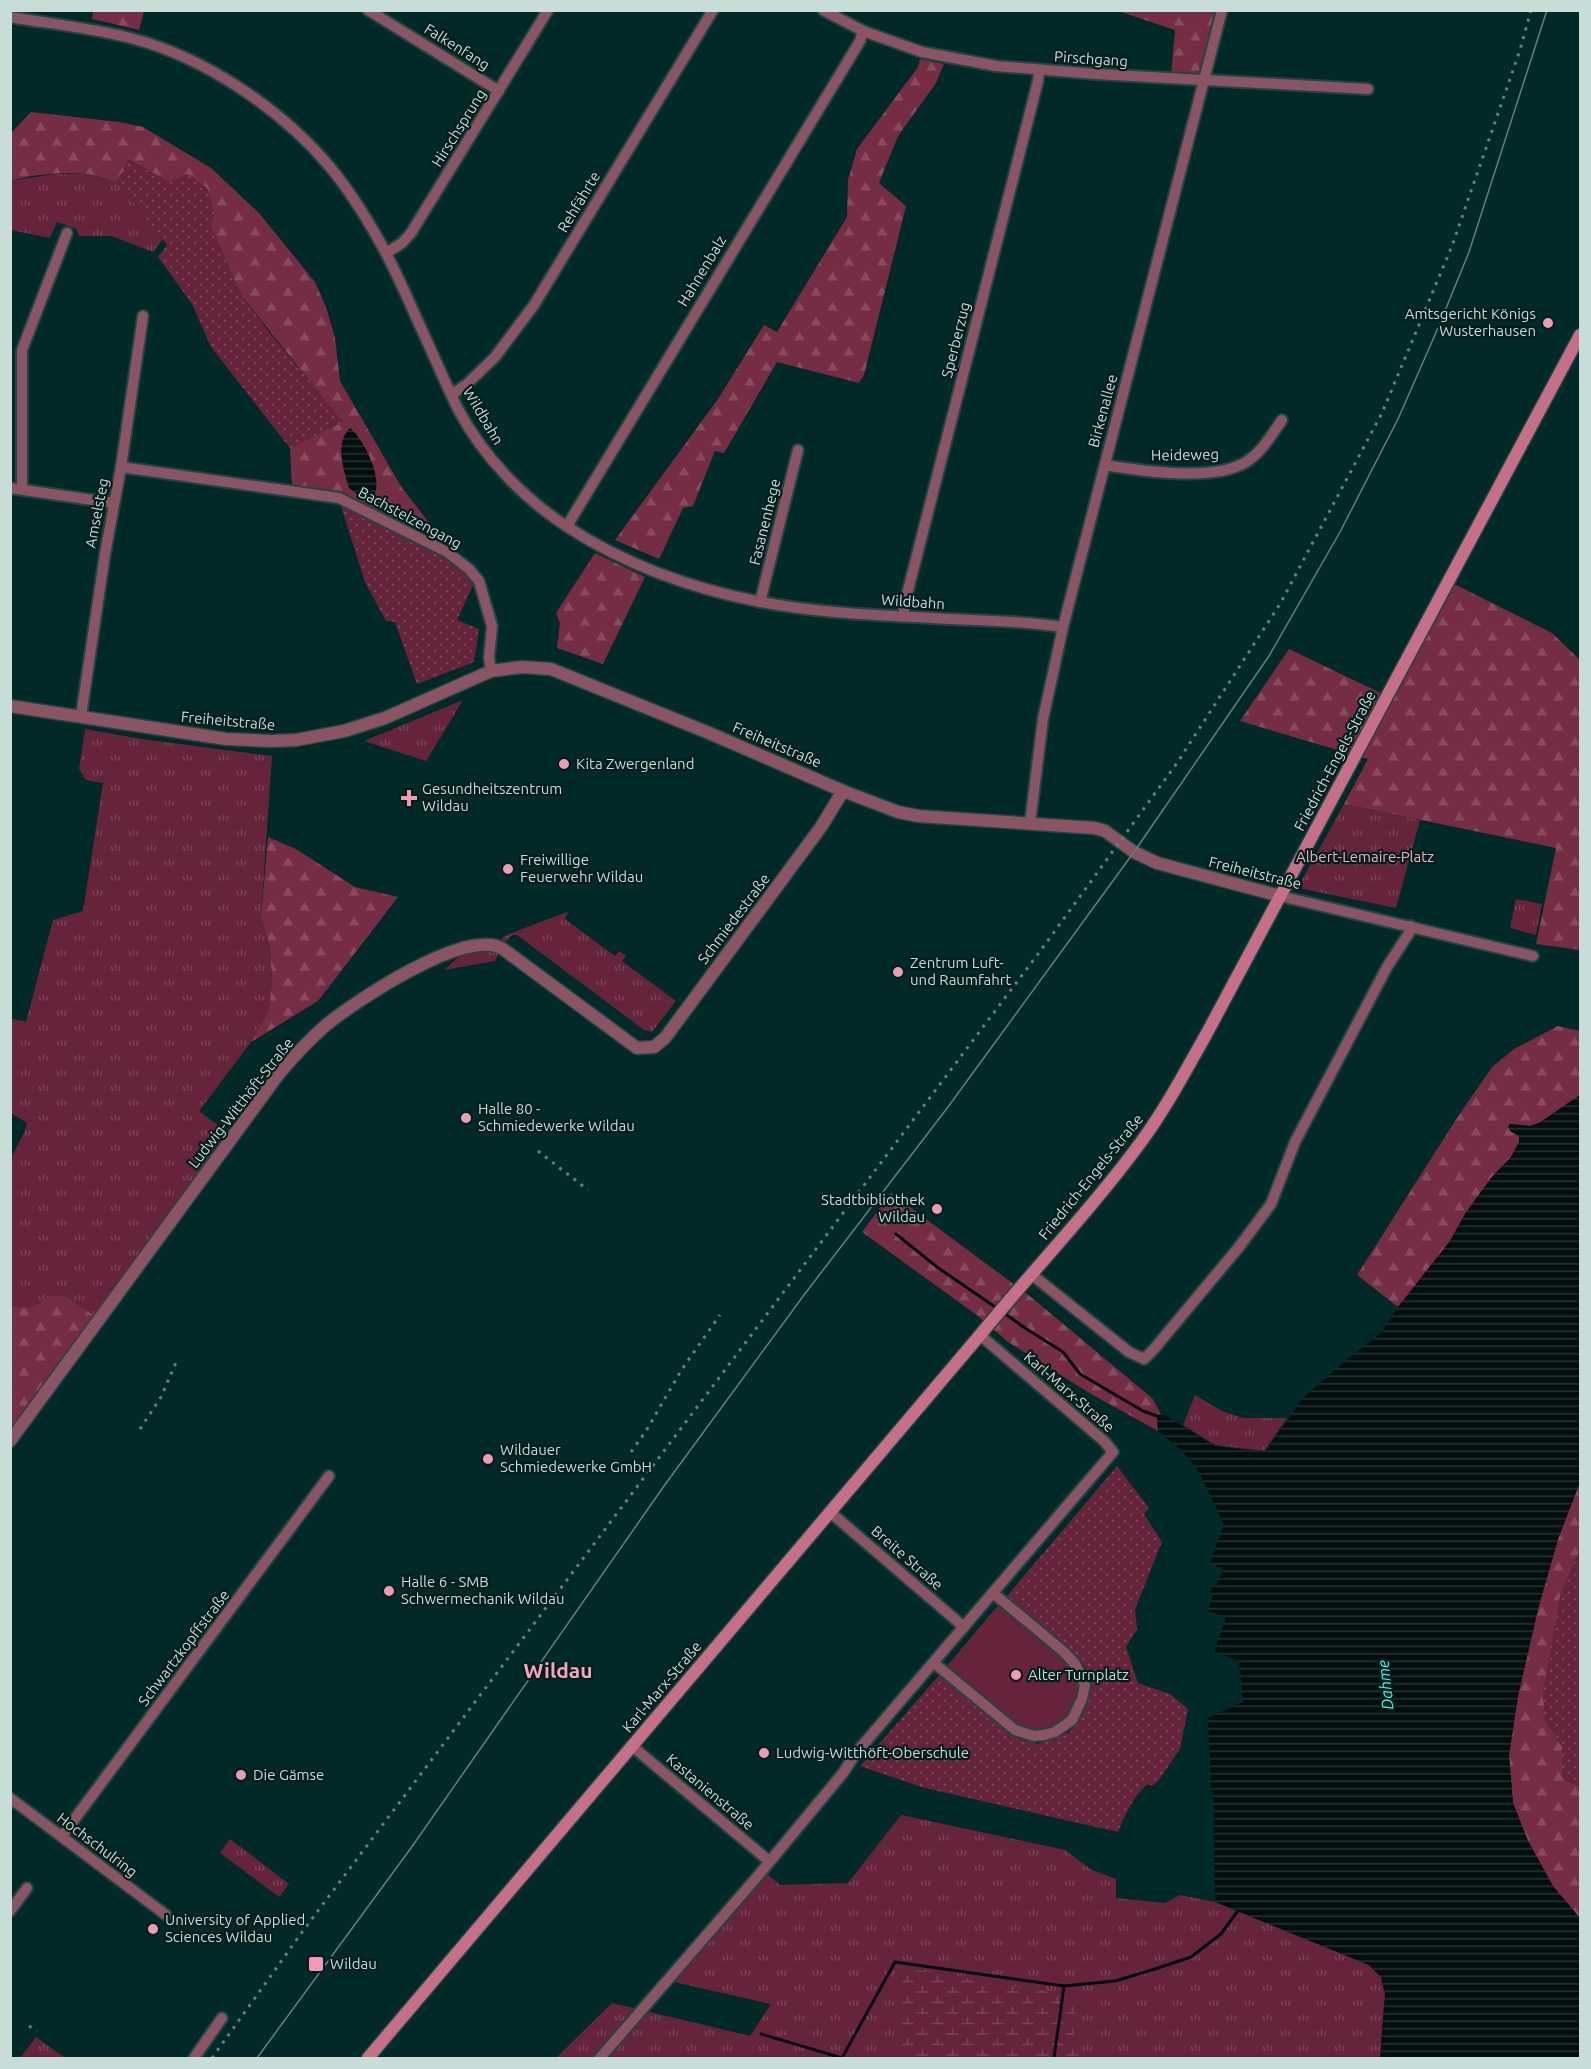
<svg xmlns="http://www.w3.org/2000/svg" width="1591" height="2069" viewBox="0 0 1591 2069" font-family="Ubuntu,sans-serif">
	<style>
		.grass { fill: url(#grass-tufts) }
		.forest { fill: url(#forest-firs) }
		.wetland { fill: url(#wetland-marsh) }
		.garden { fill: url(#garden-dots) }
		.pitch { fill: #65243b }
		.water { fill: url(#water-rules) }
		.lines { fill: none; stroke-linecap: round; stroke-linejoin: round }
		.stream { stroke: #020f0e; stroke-width: 3 }
		.minor-casing { stroke: #204644; stroke-width: 14 }
		.tertiary-casing { stroke: #204644; stroke-width: 15 }
		.secondary-casing { stroke: #204644; stroke-width: 15 }
		.minor { stroke: #8a5464; stroke-width: 10 }
		.tertiary { stroke: #8a5464; stroke-width: 12 }
		.secondary { stroke: #c56f89; stroke-width: 12 }
		.tram { stroke: #61807e; stroke-width: 1.5 }
		.rail { stroke: #61807e; stroke-width: 3; stroke-dasharray: 3 6; stroke-linecap: butt }
		.poi-dot { fill: #f19ab3; stroke: #011e1c; stroke-width: 2 }
		.labels { text-anchor: middle; stroke-width: 4.5; stroke-linejoin: round; paint-order: stroke }
		.street-label { font-size: 15px; fill: #c8dcda; stroke: #011e1c }
		.poi-label { font-size: 15px; fill: #c8dcda; stroke: #011e1c; text-anchor: start }
		.park-label { font-size: 15px; fill: #f3b0c2; stroke: #011e1c }
		.water-label { font-size: 16px; font-style: italic; fill: #4cf6ed; stroke: #011e1c }
		.district-label { font-size: 21px; font-weight: bold; fill: #f6a4bb; stroke: #011e1c }
	</style>
	<defs>
		<pattern id="grass-tufts" width="24" height="20" patternUnits="userSpaceOnUse" patternTransform="scale(1.5)"><rect width="24" height="20" fill="#65243b"/><path d="M3 7l-1-3M5 7V3M7 7l1-3M15 17l-1-3M17 17v-4M19 17l1-3" fill="none" stroke="#7a4357"/></pattern>
		<pattern id="forest-firs" width="22" height="20" patternUnits="userSpaceOnUse" patternTransform="scale(1.5)"><rect width="22" height="20" fill="#752c45"/><path d="M5 1l3.5 6h-7zM16 11l3.5 6h-7z" fill="#874a5f"/></pattern>
		<pattern id="wetland-marsh" width="20" height="14" patternUnits="userSpaceOnUse" patternTransform="scale(1.5)"><rect width="20" height="14" fill="#65243b"/><path d="M1 5h8M5 5V1M11 12h8M15 12V8" fill="none" stroke="#7a4357"/></pattern>
		<pattern id="garden-dots" width="8" height="8" patternUnits="userSpaceOnUse" patternTransform="scale(1.5)"><rect width="8" height="8" fill="#65243b"/><path d="M2 2h.1M6 6h.1" fill="none" stroke="#7a4357" stroke-width="1.8" stroke-linecap="round"/></pattern>
		<pattern id="water-rules" width="6" height="5" patternUnits="userSpaceOnUse" patternTransform="scale(1.5)"><rect width="6" height="5" fill="#020f0e"/><path d="M0 2.5h6" fill="none" stroke="#253130"/></pattern>
	</defs>
	<rect width="100%" height="100%" fill="#002927"/>
	<g class="grass">
		<polygon points="54,174 86,174 117,182 163,239 153,252 112,236 79,236 76,229 57,222 50,238 11,230 10,182 17,180"/>
		<polygon points="463,700 426,761 364,741"/>
		<path d="M85,729L142,739L272,756L261,916L270,948L272,979L269,1010L251,1042L199,1111L227,1132L95,1316L50,1296C39,1305 23,1314 11,1304V1158L25,1131L27,1123L11,1113L10,1018L26,1022L53,920L83,911L103,783L86,780L79,769Z"/>
		<polygon points="1344,804 1420,820 1396,908 1303,889 1301,884 1303,878"/>
		<polygon points="1516,899 1542,904 1536,935 1510,928"/>
		<polygon points="567,912 568,913 565,919 615,956 619,951 626,956 622,961 676,1001 652,1032 644,1030 517,935 512,935 504,943 502,939 504,936"/>
		<polygon points="481,950 499,953 495,961 444,970 463,953"/>
		<polygon points="1195,1395 1222,1411 1243,1418 1287,1418 1264,1451 1215,1445 1183,1425"/>
		<polygon points="901,1815 1065,1850 1092,1870 1116,1879 1116,1898 1165,1903 1180,1895 1215,1902 1369,1965 1381,1977 1385,1994 1380,2058 556,2058 612,2003 750,2036 771,2004 674,1982 767,1874 780,1885 848,1883"/>
		<polygon points="230,1839 289,1884 279,1897 220,1853"/>
		<polygon points="36,2037 65,2058 20,2058"/>
	</g>
	<g class="forest">
		<polygon points="93,11 94,10 144,11 139,30 92,19"/>
		<polygon points="1118,11 1218,11 1201,77 1171,75 1175,30"/>
		<polygon points="920,59 944,64 936,83 898,136 879,183 906,206 864,375 859,383 777,362 724,453 715,451 693,506 683,508 659,559 615,540 718,399 764,325 777,332 847,217 848,180 857,149 918,67"/>
		<path d="M31,112L119,122L143,127L211,168L259,213L315,282L326,307L335,338L340,381L402,488L445,543L439,546L377,515L292,487L290,448L342,422L241,295L210,225L169,182L129,160L117,182C107,180 96,175 85,174C65,172 28,174 11,182V133Z"/>
		<polygon points="595,553 645,577 603,664 557,648 560,623 556,613"/>
		<polygon points="1452,583 1552,633 1580,660 1580,950 1536,944 1556,848 1344,804 1368,759 1240,721 1289,649 1391,698"/>
		<polygon points="268,837 296,849 355,887 398,897 318,1001 251,1042 269,1010 272,979 270,948 261,916"/>
		<polygon points="1558,1026 1580,1031 1580,1095 1539,1123 1530,1126 1510,1124 1519,1136 1519,1142 1511,1157 1491,1178 1465,1214 1450,1241 1398,1307 1357,1275 1455,1121 1492,1067 1514,1049"/>
		<polygon points="891,1193 1031,1297 1152,1398 1161,1414 1157,1416 1158,1431 1091,1394 1008,1342 978,1316 862,1232"/>
		<path d="M50,1296H64L95,1316L10,1430V1304C23,1313 39,1305 50,1296Z"/>
		<polygon points="1580,1482 1580,1550 1560,1597 1545,1720 1562,1746 1562,1779 1580,1786 1580,1919 1566,1905 1553,1886 1528,1841 1513,1803 1509,1755 1518,1696 1538,1609 1558,1539"/>
	</g>
	<polygon class="wetland" points="915,1970 1073,1996 1076,2012 1071,2040 1083,2058 901,2058 899,1996 904,1975"/>
	<g class="garden">
		<polygon points="128,160 169,182 187,174 207,188 215,215 210,225 241,295 269,332 343,422 290,448 211,347 192,304 158,257 167,245 117,182"/>
		<polygon points="340,503 459,565 475,581 457,620 479,629 474,662 417,684 395,622 386,621 365,582"/>
		<path d="M1117,1466L1149,1508L1144,1514L1162,1542L1135,1609L1137,1629L1126,1647L1138,1683L1170,1694L1188,1709L1180,1749L1159,1780L1152,1786L1148,1784C1133,1795 1125,1816 1118,1832L921,1787L860,1766L939,1675L1014,1737L1037,1744L1070,1732L1083,1714L1090,1692L1085,1667L1071,1650L1007,1596Z"/>
		<polygon points="1580,1550 1580,1786 1562,1779 1562,1746 1545,1720 1543,1693 1560,1597"/>
	</g>
	<polygon class="pitch" points="1000,1603 1069,1662 1080,1682 1079,1696 1074,1711 1063,1723 1050,1730 1034,1733 1019,1729 946,1667"/>
	<g class="water">
		<path d="M350,428C363,438 380,473 376,490C376,493 373,496 372,498L364,499L349,488C344,470 334,443 350,428Z"/>
		<polygon points="1580,1095 1580,1482 1558,1539 1538,1609 1518,1696 1509,1755 1513,1803 1528,1841 1553,1886 1580,1918 1580,2058 1380,2058 1385,1994 1381,1977 1369,1965 1215,1902 1213,1788 1211,1788 1208,1718 1243,1702 1239,1661 1214,1651 1226,1617 1208,1611 1213,1595 1210,1593 1212,1585 1216,1587 1223,1569 1210,1563 1224,1524 1197,1468 1181,1450 1158,1431 1157,1416 1161,1414 1168,1417 1215,1446 1265,1452 1302,1399 1345,1361 1381,1333 1398,1307 1450,1241 1465,1214 1491,1178 1511,1157 1519,1142 1519,1136 1510,1131 1508,1127 1510,1124 1530,1126 1539,1123"/>
	</g>
	<g class="lines">
		<g class="stream">
			<polyline points="896,1234 937,1267 998,1309"/>
			<polyline points="1004,1313 1025,1328 1063,1352 1080,1374 1143,1411 1157,1416"/>
			<polyline points="761,2034 842,2058"/>
			<polyline points="842,2058 895,1962 1064,1986 1115,1981 1155,1969 1191,1957 1221,1934 1237,1912"/>
			<polyline points="1054,2058 1064,1986"/>
		</g>
		<g class="minor-casing">
			<g id="minor">
				<polyline points="368,10 499,91"/>
				<polyline points="823,10 863,31 922,52 996,66 1096,74 1368,89"/>
				<path d="M10,17C51,24 94,28 134,39C206,58 282,110 330,167C349,190 366,217 381,244C398,274 411,307 426,339C437,363 447,387 459,411C484,457 522,497 566,526C624,564 693,589 761,602C817,613 875,615 932,618C975,621 1020,620 1063,627"/>
				<polyline points="386,253 402,243 411,233 548,10"/>
				<polyline points="452,394 466,385 495,357 534,305 713,10"/>
				<path d="M1105,465C1141,471 1214,482 1246,462C1262,452 1272,434 1282,420"/>
				<polyline points="121,467 339,498 447,552 469,569 479,581 492,626 489,658 491,671"/>
				<polyline points="10,488 114,503"/>
				<polyline points="22,489 22,350 67,233"/>
				<polyline points="567,526 860,41 863,31"/>
				<polyline points="760,602 798,450"/>
				<polyline points="904,616 904,606 1038,81 1039,71"/>
				<polyline points="81,716 105,554 121,467 143,316"/>
				<polyline points="1030,823 1043,719 1063,627 1222,10"/>
				<polyline points="1280,896 1533,956"/>
				<polyline points="1031,1274 1129,1352 1144,1359 1154,1349 1239,1247 1271,1204 1295,1142 1387,967 1409,933 1411,926"/>
				<polyline points="830,1512 964,1627"/>
				<polyline points="934,1663 1015,1730 1034,1736 1044,1735 1055,1732 1072,1720 1082,1699 1085,1685 1075,1664 1064,1652 993,1593"/>
				<polyline points="632,1746 769,1861"/>
				<polyline points="10,1798 166,1915"/>
				<polyline points="62,1836 329,1476"/>
				<polyline points="10,1911 27,1888"/>
				<polyline points="194,2058 222,2018"/>
				<polyline points="600,2058 757,1877 843,1773 856,1753 1113,1452 1104,1441 980,1335"/>
			</g>
		</g>
		<g class="tertiary-casing">
			<g id="tertiary">
				<polyline points="10,706 226,739 271,741 296,740 344,731 385,718 491,671 522,667 551,669 709,733 843,791 898,812 918,816 1095,828 1105,831 1134,852 1157,863 1280,896"/>
				<path d="M10,1441L278,1075C293,1057 309,1040 326,1025C356,1001 467,926 503,949L637,1048L654,1047L665,1038L821,827L843,791"/>
			</g>
		</g>
		<g class="secondary-casing">
			<path id="secondary" d="M368,2058L980,1335C1033,1270 1091,1210 1141,1142C1166,1108 1186,1070 1207,1033L1580,335"/>
		</g>
		<use href="#minor" class="minor"/>
		<use href="#tertiary" class="tertiary"/>
		<use href="#secondary" class="secondary"/>
		<polyline class="tram" points="257,2058 411,1848 664,1486 804,1295 948,1107 1134,852 1269,656 1340,532 1398,419 1438,328 1469,252 1547,10"/>
		<g class="rail">
			<polyline points="538,1151 588,1190"/>
			<polyline points="140,1429 161,1397 178,1358"/>
			<polyline points="631,1452 646,1431 682,1369 720,1315"/>
			<polyline points="29,2026 37,2031"/>
			<polyline points="212,2058 305,1928 1041,950 1177,763 1280,604 1382,413 1452,246 1520,50 1531,10"/>
		</g>
	</g>
	<g class="poi-dot">
		<circle cx="1548" cy="323" r="6"/>
		<circle cx="564" cy="764" r="6"/>
		<path d="M406 789h6v6h6v6h-6v6h-6v-6h-6v-6h6z"/>
		<circle cx="508" cy="869" r="6"/>
		<circle cx="898" cy="972" r="6"/>
		<circle cx="466" cy="1118" r="6"/>
		<circle cx="937" cy="1209" r="6"/>
		<circle cx="488" cy="1459" r="6"/>
		<circle cx="389" cy="1591" r="6"/>
		<circle cx="1016" cy="1675" r="6"/>
		<circle cx="764" cy="1753" r="6"/>
		<circle cx="241" cy="1775" r="6"/>
		<circle cx="153" cy="1929" r="6"/>
		<rect x="308" y="1956" width="16" height="16" rx="3"/>
	</g>
	<g class="labels">
		<g class="street-label">
			<text transform="translate(457 47) rotate(32)" y="5">Falkenfang</text>
			<text transform="translate(1091 59) rotate(4)" y="5">Pirschgang</text>
			<text transform="translate(459 128) rotate(-58)" y="5">Hirschsprung</text>
			<text transform="translate(579 202) rotate(-59)" y="5">Rehfährte</text>
			<text transform="translate(702 271) rotate(-59)" y="5">Hahnenbalz</text>
			<text transform="translate(956 340) rotate(-76)" y="5">Sperberzug</text>
			<text transform="translate(1103 411) rotate(-75)" y="5">Birkenallee</text>
			<text transform="translate(483 416) rotate(59)" y="5">Wildbahn</text>
			<text transform="translate(1185 455) rotate(-1)" y="5">Heideweg</text>
			<text transform="translate(97 513) rotate(-79)" y="5">Amselsteg</text>
			<text transform="translate(410 518) rotate(28)" y="5">Bachstelzengang</text>
			<text transform="translate(765 522) rotate(-76)" y="5">Fasanenhege</text>
			<text transform="translate(913 602) rotate(4)" y="5">Wildbahn</text>
			<text transform="translate(228 721) rotate(5)" y="5">Freiheitstraße</text>
			<text transform="translate(777 745) rotate(23)" y="5">Freiheitstraße</text>
			<text transform="translate(1335 761) rotate(-62)" y="5">Friedrich-Engels-Straße</text>
			<text transform="translate(1255 873) rotate(14)" y="5">Freiheitstraße</text>
			<text transform="translate(734 919) rotate(-53)" y="5">Schmiedestraße</text>
			<text transform="translate(241 1103) rotate(-52)" y="5">Ludwig-Witthöft-Straße</text>
			<text transform="translate(1091 1177) rotate(-51)" y="5">Friedrich-Engels-Straße</text>
			<text transform="translate(1069 1392) rotate(41)" y="5">Karl-Marx-Straße</text>
			<text transform="translate(907 1558) rotate(41)" y="5">Breite Straße</text>
			<text transform="translate(184 1648) rotate(-53)" y="5">Schwartzkopffstraße</text>
			<text transform="translate(662 1687) rotate(-50)" y="5">Karl-Marx-Straße</text>
			<text transform="translate(710 1792) rotate(40)" y="5">Kastanienstraße</text>
			<text transform="translate(97 1845) rotate(37)" y="5">Hochschulring</text>
		</g>
		<g class="poi-label">
			<text x="1536" y="319" text-anchor="end">Amtsgericht Königs<tspan x="1536" dy="17">Wusterhausen</tspan></text>
			<text x="576" y="769">Kita Zwergenland</text>
			<text x="422" y="794">Gesundheitszentrum<tspan x="422" dy="17">Wildau</tspan></text>
			<text x="520" y="865">Freiwillige<tspan x="520" dy="17">Feuerwehr Wildau</tspan></text>
			<text x="910" y="968">Zentrum Luft-<tspan x="910" dy="17">und Raumfahrt</tspan></text>
			<text x="478" y="1114">Halle 80 -<tspan x="478" dy="17">Schmiedewerke Wildau</tspan></text>
			<text x="925" y="1205" text-anchor="end">Stadtbibliothek<tspan x="925" dy="17">Wildau</tspan></text>
			<text x="500" y="1455">Wildauer<tspan x="500" dy="17">Schmiedewerke GmbH</tspan></text>
			<text x="401" y="1587">Halle 6 - SMB<tspan x="401" dy="17">Schwermechanik Wildau</tspan></text>
			<text x="1028" y="1680">Alter Turnplatz</text>
			<text x="776" y="1758">Ludwig-Witthöft-Oberschule</text>
			<text x="253" y="1780">Die Gämse</text>
			<text x="165" y="1925">University of Applied<tspan x="165" dy="17">Sciences Wildau</tspan></text>
			<text x="330" y="1969">Wildau</text>
		</g>
		<g class="park-label">
			<text x="1365" y="862">Albert-Lemaire-Platz</text>
		</g>
		<g class="water-label">
			<text transform="translate(1385 1685) rotate(-96)" y="6">Dahme</text>
		</g>
		<g class="district-label">
			<text x="558" y="1678">Wildau</text>
		</g>
	</g>
	<rect width="1591" height="2069" fill="none" stroke="#c8dcda" stroke-width="24"/>
</svg>
